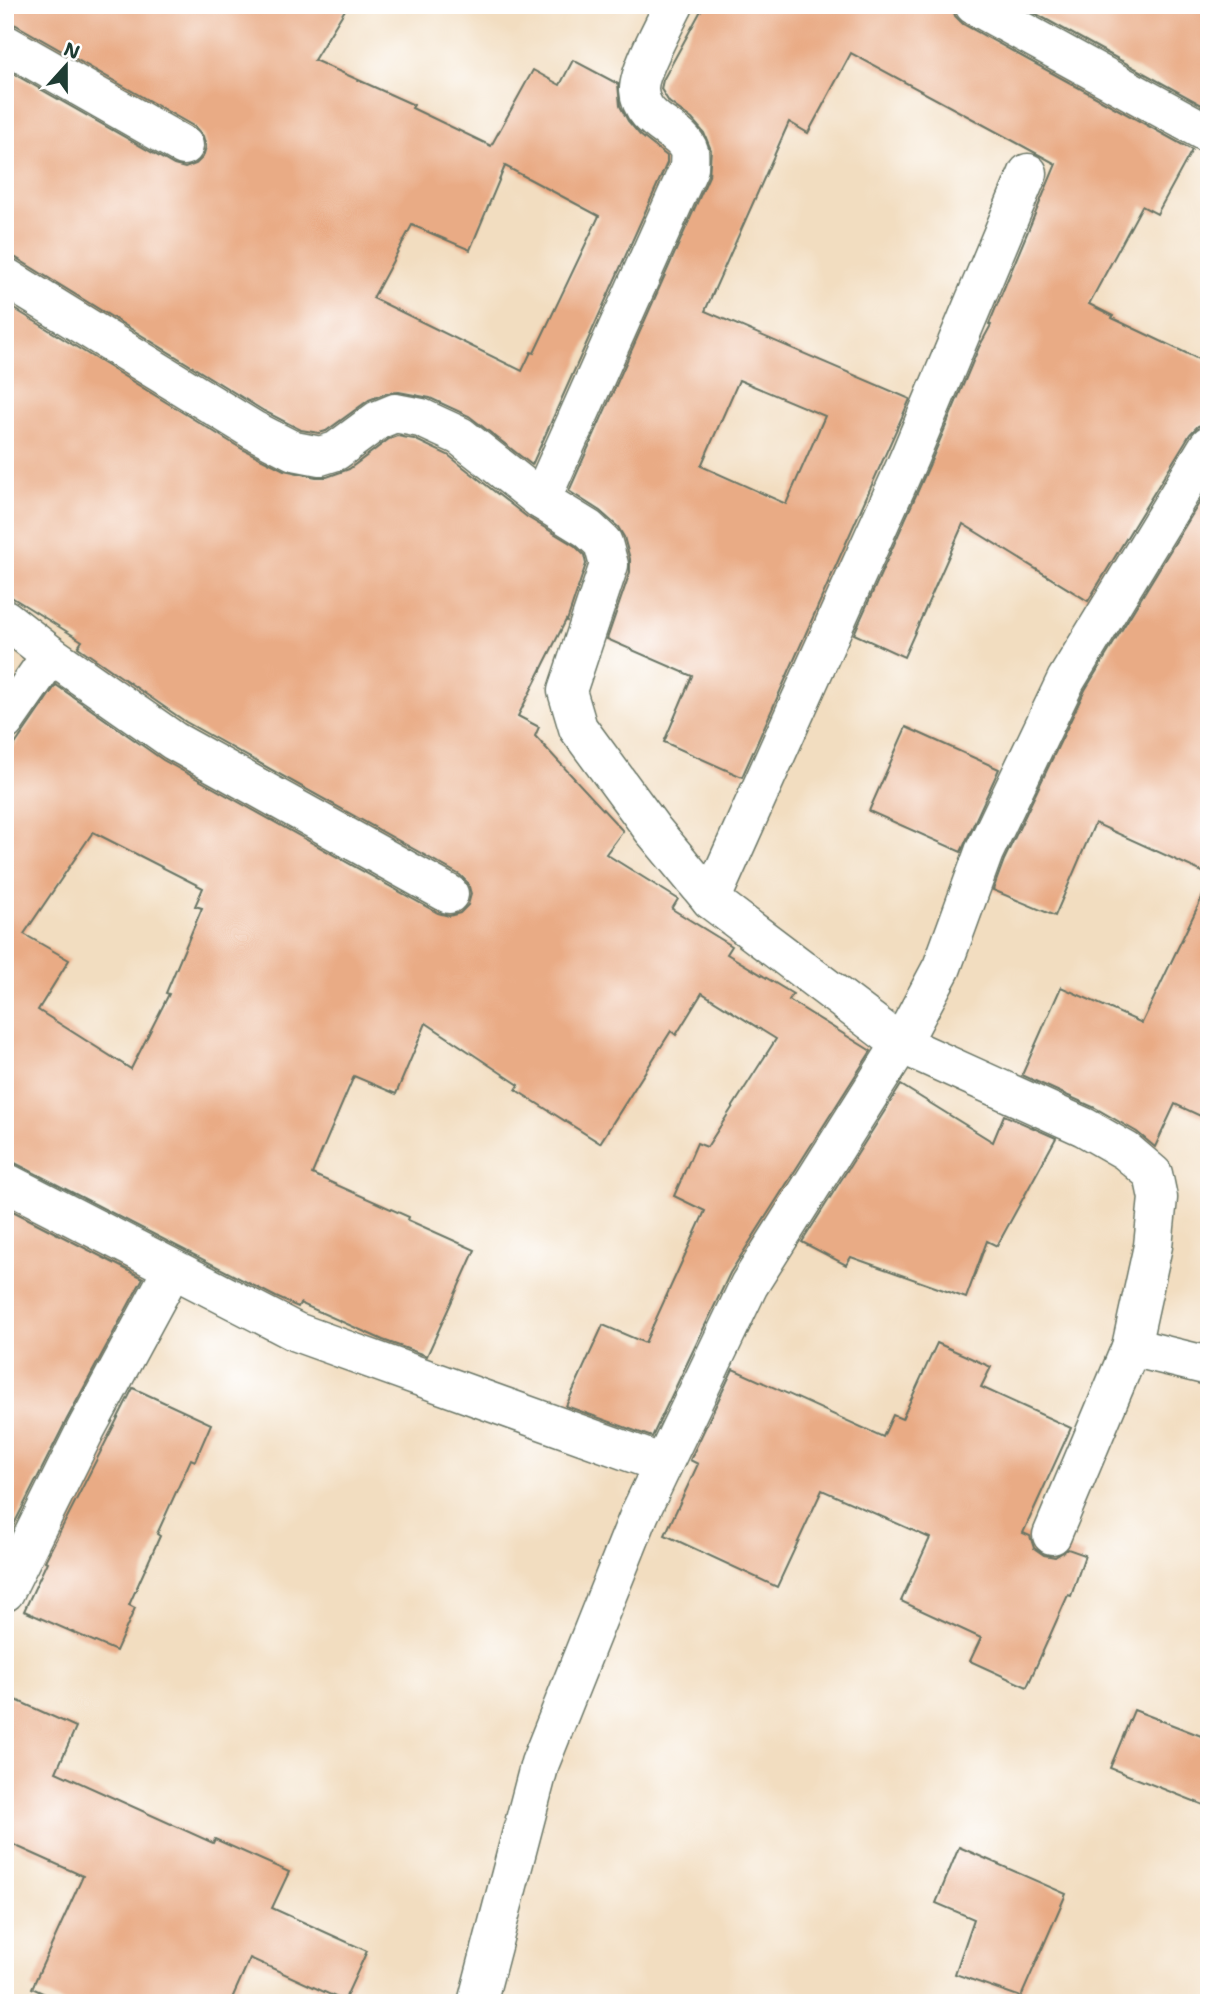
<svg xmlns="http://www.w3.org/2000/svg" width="1214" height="2008" viewBox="0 0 1214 2008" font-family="'Shantell Sans',sans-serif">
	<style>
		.building { fill: #e9ab85; fill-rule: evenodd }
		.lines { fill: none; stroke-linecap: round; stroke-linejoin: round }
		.street-casing { stroke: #697565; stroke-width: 41 }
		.street { stroke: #fff; stroke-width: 38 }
	</style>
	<rect width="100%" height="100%" fill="#fff"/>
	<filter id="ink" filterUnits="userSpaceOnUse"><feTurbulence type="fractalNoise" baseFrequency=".0143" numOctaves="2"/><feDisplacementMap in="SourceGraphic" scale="14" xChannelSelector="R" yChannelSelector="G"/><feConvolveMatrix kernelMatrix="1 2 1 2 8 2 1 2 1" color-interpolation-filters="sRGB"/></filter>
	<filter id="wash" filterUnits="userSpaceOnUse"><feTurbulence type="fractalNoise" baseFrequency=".00686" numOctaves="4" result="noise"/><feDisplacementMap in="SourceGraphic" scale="28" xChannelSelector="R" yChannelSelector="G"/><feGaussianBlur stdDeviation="1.57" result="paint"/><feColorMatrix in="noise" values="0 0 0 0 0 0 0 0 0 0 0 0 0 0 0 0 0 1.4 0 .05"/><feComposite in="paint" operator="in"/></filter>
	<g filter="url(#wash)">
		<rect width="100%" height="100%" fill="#f2ddc0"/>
		<g id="blocks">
			<g class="building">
				<path d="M5,5H348L314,60L414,105L412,108L491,146L533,70L560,85L573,60L618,84L620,106L628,121L640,135L667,156V163L532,465L469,416L430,398L399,392L387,393L369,400L326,431L319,433L301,430L264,411L16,258L5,255V69L174,165L185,168L196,164L203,157L206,147L203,136L195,127L16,25L5,22ZM505,166L599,216L534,353L531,352L522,371L373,298L412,225L470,250Z"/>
				<path d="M704,5H952L955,16L963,24L1192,150L1157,214L1142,206L1089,304L1113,316L1112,318L1209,364V423L1198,426L1190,434L1088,601L963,524L904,657L854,634L929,466L979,347L991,325L989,324L1056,164L851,53L808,133L789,122L705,311L910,399L742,777L664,742L692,676L607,639L630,572V559L624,537L618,527L600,511L569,491L709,176L711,150L704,133L692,119L669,102L661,89L663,80ZM739,380L825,416L786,504L701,466Z"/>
				<polygon points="1020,5 1209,5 1209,109"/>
				<path d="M5,303L242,449L284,470L316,477H327L349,469L389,439L397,436L414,439L448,455L527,517L575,546L584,555L586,564L567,621L566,620L518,716L539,727L535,736L623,831L606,854L678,899L672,909L732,946L727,954L793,994L789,1000L871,1051L730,1273L652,1437L566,1406L603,1325L645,1343L705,1211L674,1196L697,1143L707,1147L776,1039L702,993L676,1035L671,1031L600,1143L516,1090L519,1085L426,1023L396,1094L354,1076L312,1174L409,1217L408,1220L475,1250L427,1356L383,1340L300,1303L298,1307L276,1297L15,1163L5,1160V759L56,685L163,760L438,913L449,916L460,913L468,905L471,894L468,883L460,875L186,722L78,647L82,641L5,593ZM93,832L203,888L195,906L202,908L166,993L169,994L131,1069L38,1010L69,960L24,934Z"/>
				<polygon points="1209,487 1209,875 1095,823 1055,916 993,890 1004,860 1085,690"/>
				<polygon points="906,727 999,769 961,852 869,811"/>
				<polygon points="1209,883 1209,1120 1175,1104 1155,1147 1137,1132 1095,1108 1022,1075 1061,987 1142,1023"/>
				<polygon points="901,1085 993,1142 1004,1115 1056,1138 997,1246 987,1241 966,1298 851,1257 846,1265 802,1242"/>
				<polygon points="5,1207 143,1278 67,1419 5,1542"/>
				<polygon points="937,1343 991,1367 981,1387 1071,1428 1023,1533 1030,1536 1034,1548 1044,1555 1055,1557 1068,1549 1085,1555 1071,1596 1068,1595 1027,1687 970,1661 981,1638 901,1601 930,1538 822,1490 777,1587 665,1535 698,1464 690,1460 733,1369 883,1437 893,1415 902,1419"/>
				<polygon points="133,1388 211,1424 195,1461 191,1459 157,1534 160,1536 129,1605 135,1608 116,1651 24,1611 47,1562 45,1561"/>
				<polygon points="5,1695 76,1727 56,1772 213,1843 215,1839 289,1872 272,1908 367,1951 344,2001 250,1958 230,2003 64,2003 32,1988 83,1876 5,1841"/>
				<polygon points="1134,1710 1209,1739 1209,1807 1110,1768"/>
				<polygon points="959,1847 1066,1894 1021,1997 955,1974 974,1919 936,1903"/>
			</g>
		</g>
	</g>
	<g filter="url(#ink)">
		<use href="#blocks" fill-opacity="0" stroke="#697565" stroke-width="2"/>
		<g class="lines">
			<g class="street-casing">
				<g id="street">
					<polyline points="974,5 1209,134"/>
					<polyline points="5,44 184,146"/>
					<polyline points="5,277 253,430 294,451 320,456 336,451 378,420 395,413 421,418 460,436 541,500 588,529 603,543 609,565 567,691 578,728 653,830 711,900 901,1044 1084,1127 1126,1151 1153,1174 1158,1198 1153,1246 1131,1347 1052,1535"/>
					<path d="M541,500L689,168C689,163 690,156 689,151C682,128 641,124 639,90C638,73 665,23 674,5"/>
					<polyline points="5,619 51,655 174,741 449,894"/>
					<polyline points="5,721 51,655"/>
					<polyline points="711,900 909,458 1028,173"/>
					<polyline points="5,1182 296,1332 663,1464"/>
					<polyline points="1131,1347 1209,1366"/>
					<polyline points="5,1592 86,1429 172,1270"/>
					<polyline points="477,2003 540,1763 640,1513 749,1285 901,1044 942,967 984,852 1066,680 1209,445"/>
				</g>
			</g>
			<use href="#street" class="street"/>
		</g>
	</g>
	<rect width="1214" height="2008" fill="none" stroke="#fff" stroke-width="28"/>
	<g transform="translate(66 66) rotate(21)" stroke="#ffffff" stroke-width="5" paint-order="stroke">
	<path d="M0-5L12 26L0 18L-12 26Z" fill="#1f3d34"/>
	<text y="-10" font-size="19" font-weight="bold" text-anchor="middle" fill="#1f3d34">N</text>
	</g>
</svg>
